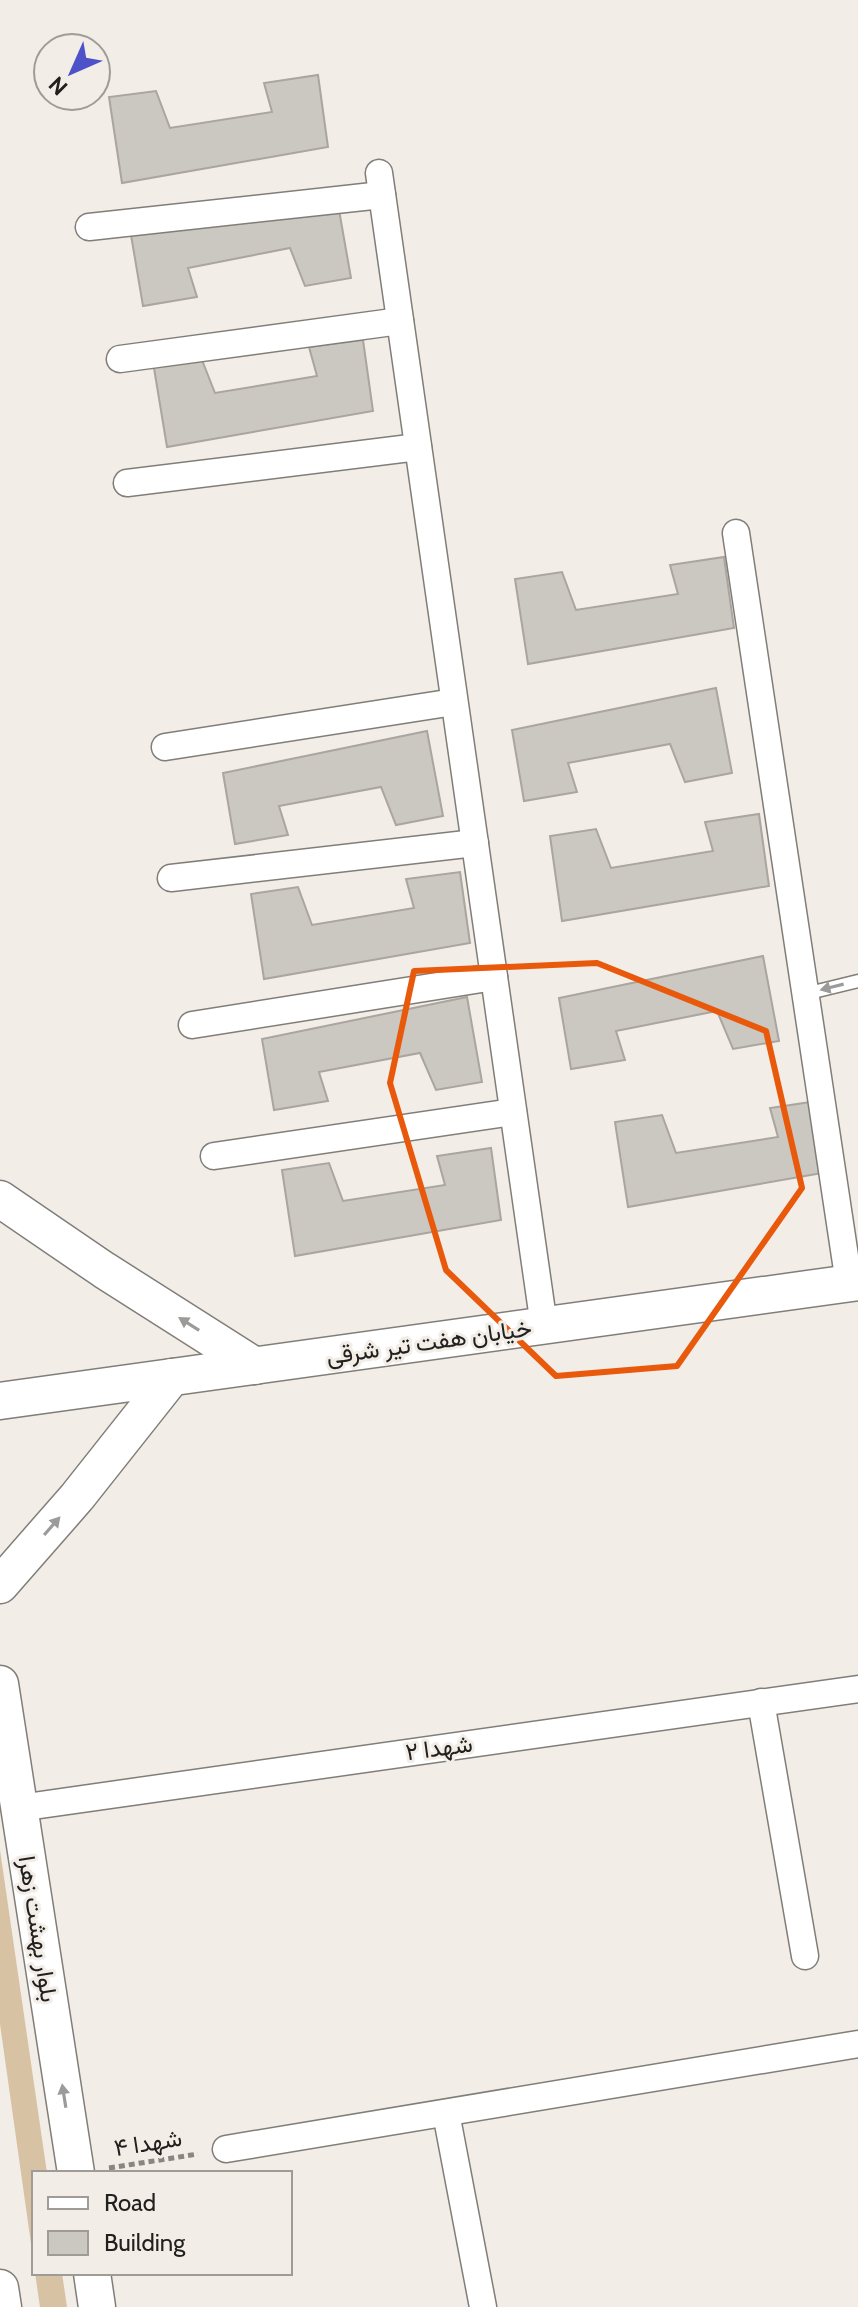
<svg xmlns="http://www.w3.org/2000/svg" width="858" height="2307" viewBox="0 0 858 2307" font-family="Cabin,Vazirmatn,sans-serif">
	<style>
		.green { fill: #d8c2a4 }
		.building { fill: #cbc7c1; stroke: #aaa59f; stroke-width: 2 }
		.lines { fill: none; stroke-linecap: round; stroke-linejoin: round }
		.service-casing { stroke: #817d78; stroke-width: 15 }
		.minor-casing { stroke: #817d78; stroke-width: 29 }
		.secondary-casing { stroke: #817d78; stroke-width: 39 }
		.path { stroke: #898682; stroke-width: 5; stroke-dasharray: 6 4; stroke-linecap: butt }
		.service { stroke: #fff; stroke-width: 12 }
		.minor { stroke: #fff; stroke-width: 26 }
		.secondary { stroke: #fff; stroke-width: 36 }
		.oneway { fill: #9c9b9a }
		.marked { fill: none; stroke: #e8590c; stroke-width: 6; stroke-linejoin: round }
		.labels { text-anchor: middle; stroke-width: 6; stroke-linejoin: round; paint-order: stroke }
		.street-label { font-size: 24px; fill: #22201e; stroke: #f2ede7 }
	</style>
	<rect width="100%" height="100%" fill="#f2ede7"/>
	<g class="green">
		<polygon points="0,1850 47,2173 34,2173 34,2265 0,2024"/>
		<polygon points="35,2273 62,2273 67,2307 40,2307"/>
	</g>
	<g class="building">
		<polygon points="318,75 328,147 122,183 109,97 156,91 170,128 272,112 264,83"/>
		<polygon points="336,193 351,278 305,286 290,248 188,268 197,297 143,306 131,235"/>
		<polygon points="363,340 373,411 167,447 153,362 200,355 215,393 317,376 309,347"/>
		<polygon points="724,557 734,628 528,664 515,579 562,572 576,610 678,594 670,565"/>
		<polygon points="716,688 732,773 685,782 670,744 568,763 577,792 524,801 512,730"/>
		<polygon points="427,731 443,816 396,825 381,787 279,806 288,835 235,844 223,773"/>
		<polygon points="759,814 769,886 562,921 550,836 596,829 611,868 713,851 705,822"/>
		<polygon points="460,872 470,943 264,979 251,894 298,887 312,925 414,908 406,879"/>
		<polygon points="763,956 779,1041 733,1049 717,1011 616,1031 625,1060 571,1069 559,998"/>
		<polygon points="467,997 482,1082 436,1090 420,1053 319,1072 328,1101 274,1110 262,1039"/>
		<polygon points="824,1100 834,1171 628,1207 615,1122 662,1115 676,1153 778,1137 770,1108"/>
		<polygon points="491,1148 501,1220 295,1256 282,1170 329,1163 343,1201 445,1185 437,1156"/>
	</g>
	<g class="lines">
		<g class="service-casing">
			<polyline id="service" points="805,994 858,981"/>
		</g>
		<g class="minor-casing">
			<g id="minor">
				<polyline points="379,173 544,1326"/>
				<polyline points="89,227 382,195"/>
				<polyline points="120,359 400,321"/>
				<polyline points="127,483 418,447"/>
				<polyline points="736,533 849,1283"/>
				<polyline points="165,747 454,702"/>
				<polyline points="171,878 475,843"/>
				<polyline points="192,1025 494,977"/>
				<polyline points="214,1156 513,1112"/>
				<polyline points="761,1702 805,1956"/>
				<polyline points="19,1808 858,1689"/>
				<polyline points="446,2113 483,2307"/>
				<polyline points="226,2149 858,2044"/>
			</g>
		</g>
		<g class="secondary-casing">
			<g id="secondary">
				<polyline points="0,1199 104,1270 255,1366"/>
				<polyline points="0,1401 858,1282"/>
				<polyline points="0,1585 77,1497 172,1377"/>
				<polyline points="0,1684 76,2173"/>
				<polyline points="92,2273 97,2307"/>
				<polyline points="0,2288 3,2307"/>
			</g>
		</g>
		<polyline class="path" points="109,2168 198,2154"/>
		<use href="#service" class="service"/>
		<use href="#minor" class="minor"/>
		<use href="#secondary" class="secondary"/>
	</g>
	<defs><path id="oneway-solid" d="M-6-.8H1V-3.2L6.5 0L1 3.2V.8H-6Z" transform="scale(2)"/></defs>
	<g class="oneway">
		<use href="#oneway-solid" transform="translate(832 987) rotate(166)"/>
		<use href="#oneway-solid" transform="translate(189 1324) rotate(-148)"/>
		<use href="#oneway-solid" transform="translate(52 1526) rotate(-49)"/>
		<use href="#oneway-solid" transform="translate(64 2096) rotate(-99)"/>
	</g>
	<path class="marked" d="M597,963L766,1031L802,1188L677,1366L556,1376L446,1270L390,1083L414,971Z"/>
	<g class="labels">
		<g class="street-label">
			<text transform="translate(429 1342) rotate(-8)" y="8">خیابان هفت تیر شرقی</text>
			<text transform="translate(439 1748) rotate(-8)" y="8">شهدا ۲</text>
			<text transform="translate(38 1929) rotate(81)" y="8">بلوار بهشت زهرا</text>
			<text transform="translate(148 2143) rotate(-9)" y="8">شهدا ۴</text>
		</g>
	</g>
	<rect x="32" y="2171" width="260" height="104" fill="#f2ede7" stroke="#9f9b97" stroke-width="2"/>
	<rect x="48" y="2197" width="40" height="12" fill="#ffffff" stroke="#9f9b97" stroke-width="2"/>
	<text x="104" y="2211" font-size="24" fill="#22201e">Road</text>
	<rect x="48" y="2231" width="40" height="24" fill="#cbc7c1" stroke="#9f9b97" stroke-width="2"/>
	<text x="104" y="2251" font-size="24" fill="#22201e">Building</text>
	<g transform="translate(72 72) rotate(225)"><circle r="38" fill="#f2ede7" stroke="#9f9b97" stroke-width="2"/>
	<path d="M0-6L14 30L0 20L-14 30Z" fill="#4d52c8"/>
	<text y="-12" font-size="22" font-weight="bold" text-anchor="middle" fill="#22201e">N</text>
	</g>
</svg>
